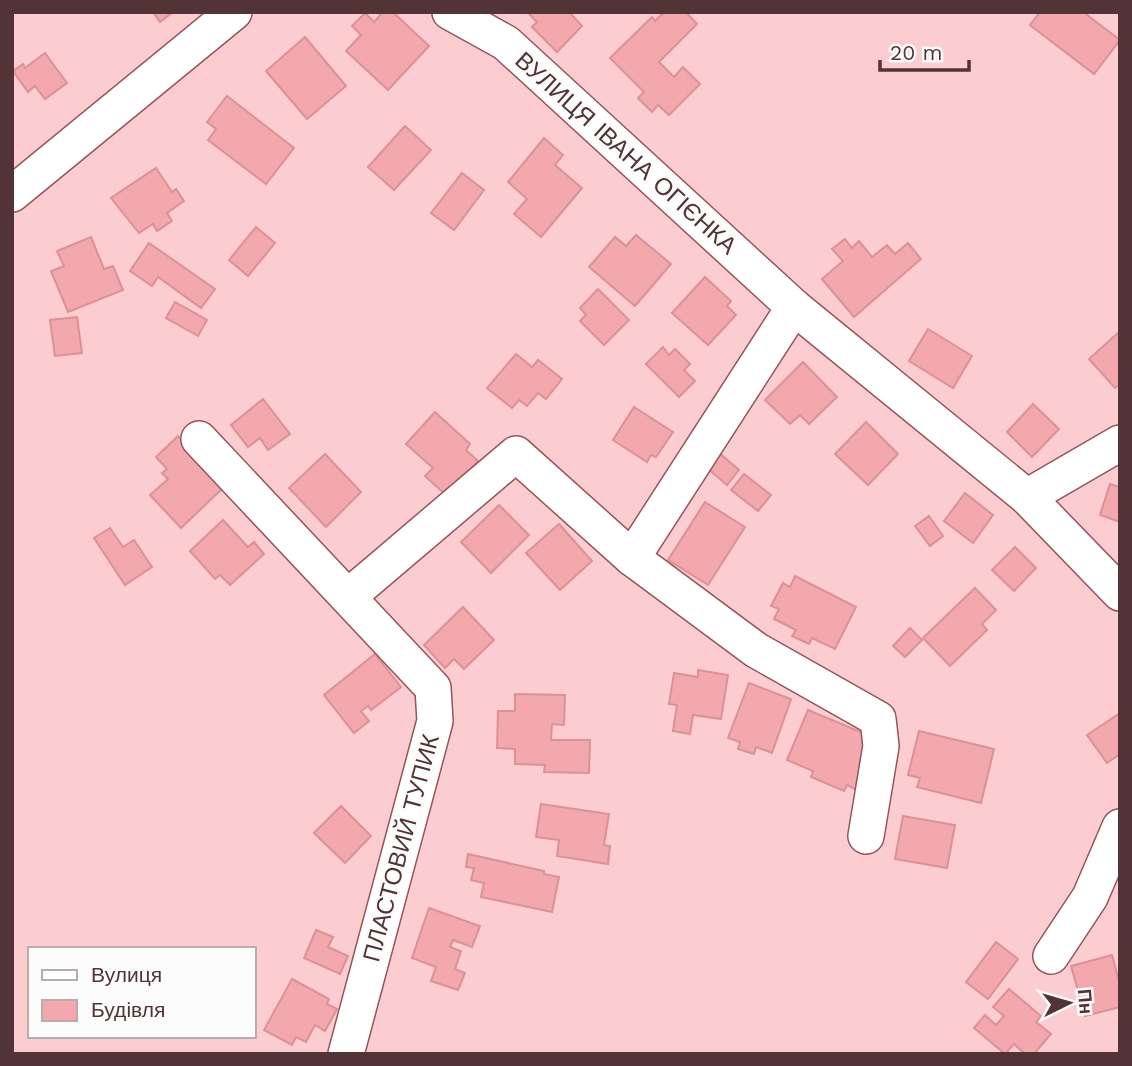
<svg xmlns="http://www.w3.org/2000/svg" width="1132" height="1066" viewBox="0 0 1132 1066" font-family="'Work Sans',sans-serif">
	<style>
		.building { fill: #f3a8ae; stroke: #da9197; stroke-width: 2 }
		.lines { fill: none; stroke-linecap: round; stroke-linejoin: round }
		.minor-casing { stroke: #96545a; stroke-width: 38 }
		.minor { stroke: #fff; stroke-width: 35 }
		.labels { text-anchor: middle; stroke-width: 6; stroke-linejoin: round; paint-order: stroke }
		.street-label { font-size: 24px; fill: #523336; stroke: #fcfcfc }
	</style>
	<rect width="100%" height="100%" fill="#fccdd0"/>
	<g class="building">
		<polygon points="153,12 173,12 160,22"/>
		<polygon points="383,12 393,12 429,46 388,90 346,51 361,35 352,26 365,13 374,22"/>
		<polygon points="527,12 569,12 582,26 557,52 532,27 537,22"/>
		<polygon points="664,12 686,12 697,24 659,62 674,77 683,67 700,84 669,115 658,105 652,112 638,98 644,92 610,58 652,17 655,21"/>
		<polygon points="1040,12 1083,12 1120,40 1094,74 1030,25"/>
		<polygon points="305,37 346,86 307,119 266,71"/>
		<polygon points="45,53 67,83 45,99 35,86 28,92 13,71 23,64 25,68"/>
		<polygon points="227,96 294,148 266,184 208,140 216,129 207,122"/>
		<polygon points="405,126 431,150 394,190 368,167"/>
		<polygon points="544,138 563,155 555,165 582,188 541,237 514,214 527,199 508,182"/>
		<polygon points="156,168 172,192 176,189 184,201 167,213 172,221 157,231 153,224 139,233 111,198"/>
		<polygon points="462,173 484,190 454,230 431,213"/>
		<polygon points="256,227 275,243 248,276 229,260"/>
		<polygon points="636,235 671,264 635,306 589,267 615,237 626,246"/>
		<polygon points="91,237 104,269 113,266 123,290 68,312 51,271 64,266 57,251"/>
		<polygon points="845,239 852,248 859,241 872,257 887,245 895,254 908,243 921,259 854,317 822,279 843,261 832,249"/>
		<polygon points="149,243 215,289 201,308 158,277 152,286 130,271"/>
		<polygon points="705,277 731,301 727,306 736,315 708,345 672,313"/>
		<polygon points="598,289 629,320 604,345 580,321 586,315 580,308"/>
		<polygon points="175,302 207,320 198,336 166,318"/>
		<polygon points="77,317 82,353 55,356 50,320"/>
		<polygon points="928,329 972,356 953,388 909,361"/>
		<polygon points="1120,331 1120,384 1115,388 1089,359"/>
		<polygon points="663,347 669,355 675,349 690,364 684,370 695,381 679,397 646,364"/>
		<polygon points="516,354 532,367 538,360 562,379 546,399 538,393 527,406 519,400 512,408 487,388"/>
		<polygon points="803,362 837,397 809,424 800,415 790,424 765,400"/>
		<polygon points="263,399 290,434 268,450 260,438 248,447 231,425"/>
		<polygon points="1033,404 1059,429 1032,457 1007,432"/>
		<polygon points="634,407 673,432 656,457 651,455 647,462 613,440"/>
		<polygon points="435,412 470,444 466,450 478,461 447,496 425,476 433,468 406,444"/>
		<polygon points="866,422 898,454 868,485 835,454"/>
		<polygon points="178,436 225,486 181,528 150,495 168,479 162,473 167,469 156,457"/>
		<polygon points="718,452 739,470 727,485 706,467"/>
		<polygon points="325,454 361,492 326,527 289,488"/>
		<polygon points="744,474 771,495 758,511 731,490"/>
		<polygon points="1110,484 1120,487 1120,522 1100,515"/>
		<polygon points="965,493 993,515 973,543 944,521"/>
		<polygon points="705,502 745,527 708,585 668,560"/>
		<polygon points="499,505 529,535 491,573 461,542"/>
		<polygon points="929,516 943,536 930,546 915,526"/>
		<polygon points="223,520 248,547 254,542 264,554 230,585 220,575 215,579 190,551"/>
		<polygon points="559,524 592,561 560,590 526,553"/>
		<polygon points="110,528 123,547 134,540 152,567 125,585 94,538"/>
		<polygon points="1015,547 1036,568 1014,591 992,570"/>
		<polygon points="795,576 856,607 835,649 812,638 809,644 792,636 796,630 774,619 779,609 771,606 783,583 790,587"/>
		<polygon points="975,588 996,610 982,624 987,630 950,666 923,638"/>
		<polygon points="463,607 494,640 464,669 454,659 445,668 424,645"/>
		<polygon points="910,628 922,640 905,657 893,646"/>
		<polygon points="375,654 401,687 371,710 368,706 361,711 369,721 354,733 324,695"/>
		<polygon points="698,670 728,675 721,719 693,715 690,734 673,731 677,705 669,704 674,673 698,677"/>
		<polygon points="749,683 791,699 772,753 756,747 754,754 738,749 740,742 728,738"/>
		<polygon points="515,694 565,695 564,725 552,724 551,740 590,740 589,773 544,772 545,765 515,764 515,749 497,748 498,711 515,711"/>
		<polygon points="808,710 873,737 857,790 847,785 844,791 811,777 813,771 787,760"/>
		<polygon points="1120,713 1120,754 1107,763 1087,735"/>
		<polygon points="919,731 994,749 981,803 917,787 920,778 908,775"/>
		<polygon points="541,804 609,814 604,845 610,846 608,864 557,856 559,840 536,837"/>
		<polygon points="341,806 371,836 345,863 314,833"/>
		<polygon points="903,816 955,825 947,868 895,859"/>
		<polygon points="468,854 544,871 544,874 559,877 552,912 481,897 484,883 471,880 474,868 466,867"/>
		<polygon points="429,908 480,926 472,947 453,940 450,947 461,951 455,969 465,973 458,990 431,981 436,967 412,958"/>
		<polygon points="316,930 333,937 328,947 348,956 340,974 304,958"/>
		<polygon points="996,942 1018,959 988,999 966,982"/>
		<polygon points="1112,955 1120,985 1120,1007 1085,1016 1071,966"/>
		<polygon points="292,979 329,999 327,1004 337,1009 325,1031 315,1025 306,1042 296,1037 292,1045 264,1030"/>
		<polygon points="1009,989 1041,1016 1036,1022 1051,1034 1034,1054 1025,1054 1014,1044 1005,1054 974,1028 985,1015 996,1025 1004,1016 993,1007"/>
	</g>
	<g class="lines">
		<g class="minor-casing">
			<g id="minor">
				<polyline points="450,12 506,43 794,307 1027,497 1120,593"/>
				<polyline points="12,194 234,12"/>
				<polyline points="199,439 433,688 435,721 346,1054"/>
				<polyline points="1027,497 1120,443"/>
				<polyline points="632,558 794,307"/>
				<polyline points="349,596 516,454 632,558 756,650 878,719 881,746 866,836"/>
				<polyline points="1051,956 1090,897 1120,827"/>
			</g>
		</g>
		<use href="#minor" class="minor"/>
	</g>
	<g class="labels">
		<g class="street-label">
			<text transform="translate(626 153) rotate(42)" y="8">ВУЛИЦЯ ІВАНА ОГІЄНКА</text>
			<text transform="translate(401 848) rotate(-75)" y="8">ПЛАСТОВИЙ ТУПИК</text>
		</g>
	</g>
	<rect width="1132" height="1066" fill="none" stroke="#523336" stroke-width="28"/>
	<rect x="28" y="947" width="228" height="91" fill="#fcfcfc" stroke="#b8acad" stroke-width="2"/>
	<rect x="42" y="970" width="35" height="10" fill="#ffffff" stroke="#b8acad" stroke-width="2"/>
	<text x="91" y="982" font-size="21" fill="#523336">Вулиця</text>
	<rect x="42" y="1000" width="35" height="21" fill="#f3a8ae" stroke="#b8acad" stroke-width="2"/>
	<text x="91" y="1017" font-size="21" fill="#523336">Будівля</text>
	<g transform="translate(1069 1003) rotate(85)" stroke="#fcfcfc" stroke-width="5" paint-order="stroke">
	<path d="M0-5L12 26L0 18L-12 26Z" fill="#523336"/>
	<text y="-10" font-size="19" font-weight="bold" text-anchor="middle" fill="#523336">Пн</text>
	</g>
	<path d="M880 60v10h89v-10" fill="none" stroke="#523336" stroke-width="3.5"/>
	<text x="890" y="60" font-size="21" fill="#523336" stroke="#fcfcfc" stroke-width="5" paint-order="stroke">20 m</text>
</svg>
